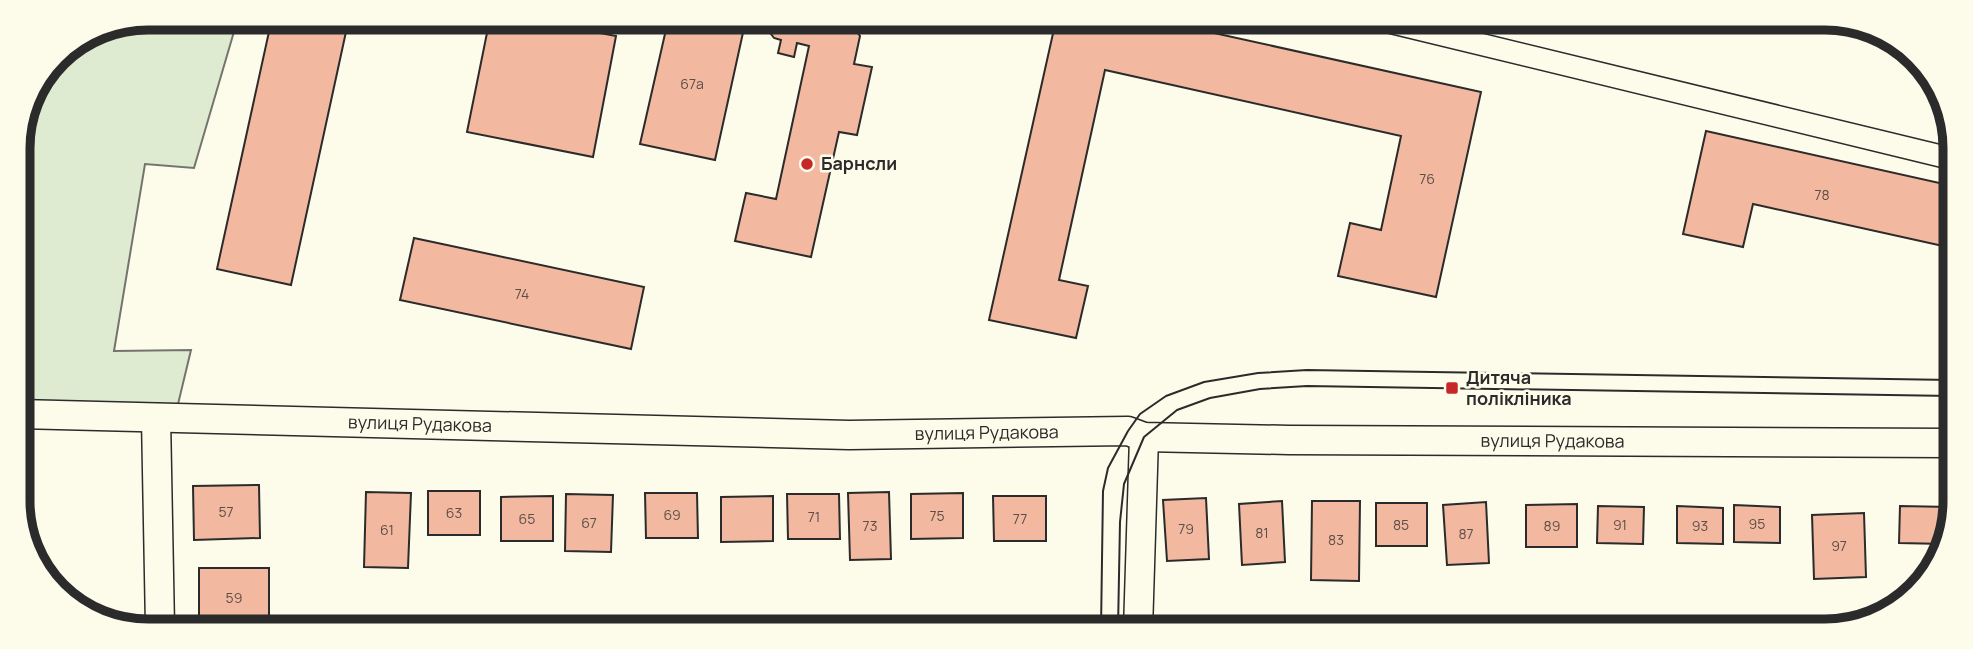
<svg xmlns="http://www.w3.org/2000/svg" width="1973" height="649" viewBox="0 0 1973 649" font-family="Manrope,sans-serif">
	<style>
		.green { fill: #deebd1; stroke: #74746e; stroke-width: 2 }
		.building { fill: #f2b8a0; stroke: #2b2b2b; stroke-width: 2 }
		.lines { fill: none; stroke-linecap: round; stroke-linejoin: round }
		.pedestrian-casing { stroke: #2b2b2b; stroke-width: 24 }
		.minor-casing { stroke: #2b2b2b; stroke-width: 31 }
		.pedestrian { stroke: #fdfbea; stroke-width: 21 }
		.minor { stroke: #fdfbea; stroke-width: 28 }
		.tram { stroke: #2b2b2b; stroke-width: 2 }
		.poi-dot { fill: #c62828; stroke: #fdfbea; stroke-width: 2.5 }
		.labels { text-anchor: middle; stroke-width: 5; stroke-linejoin: round; paint-order: stroke }
		.number-label { font-size: 14px; fill: #5d4e48 }
		.poi-label { font-size: 18px; font-weight: bold; fill: #2b2b2b; stroke: #fdfbea; text-anchor: start }
		.street-label { font-size: 18px; fill: #2b2b2b; stroke: #fdfbea }
		.rim { fill: none; stroke: #2b2b2b; stroke-width: 9 }
	</style>
	<rect width="100%" height="100%" fill="#fdfbea"/>
	<polygon class="green" points="148,18 238,18 194,168 145,164 114,351 191,350 173,425 19,422 18,140 56,55 98,27"/>
	<g class="building">
		<polygon points="272,18 349,18 291,285 217,269"/>
		<polygon points="490,18 527,19 616,36 593,157 467,132"/>
		<polygon points="658,19 746,19 715,160 640,144 667,25 657,23"/>
		<polygon points="760,19 847,19 860,36 854,64 872,67 857,135 839,132 811,257 735,241 746,193 776,199 809,46 797,43 794,57 778,53 781,40 774,38"/>
		<polygon points="1056,20 1155,20 1481,92 1436,297 1338,276 1350,223 1381,230 1401,136 1105,70 1059,280 1088,286 1076,338 989,320"/>
		<polygon points="1706,131 1953,186 1952,248 1753,204 1743,247 1683,234"/>
		<polygon points="414,238 644,287 631,349 400,300"/>
		<polygon points="259,485 260,538 194,540 193,486"/>
		<rect x="428" y="491" width="52" height="44"/>
		<polygon points="366,492 411,493 408,568 364,567"/>
		<polygon points="889,492 891,559 850,560 848,493"/>
		<polygon points="645,493 697,493 698,538 646,538"/>
		<polygon points="963,493 963,538 911,539 911,494"/>
		<polygon points="566,494 613,495 611,552 565,551"/>
		<polygon points="787,494 839,494 840,539 788,539"/>
		<polygon points="553,496 553,541 501,541 501,497"/>
		<polygon points="773,496 773,541 721,542 721,497"/>
		<polygon points="993,496 1046,496 1046,541 994,541"/>
		<polygon points="1206,498 1209,559 1167,561 1163,500"/>
		<polygon points="1282,501 1285,562 1242,565 1239,504"/>
		<polygon points="1312,501 1360,501 1359,581 1311,580"/>
		<polygon points="1486,502 1489,563 1447,565 1443,505"/>
		<rect x="1376" y="503" width="51" height="43"/>
		<polygon points="1577,504 1577,547 1526,547 1526,505"/>
		<polygon points="1734,505 1780,507 1780,543 1734,542"/>
		<polygon points="1598,506 1644,507 1643,544 1597,543"/>
		<polygon points="1677,506 1723,508 1723,544 1677,543"/>
		<polygon points="1900,506 1950,507 1950,538 1945,544 1899,543"/>
		<polygon points="1864,513 1866,577 1814,579 1812,515"/>
		<rect x="199" y="568" width="70" height="59"/>
	</g>
	<g class="lines">
		<g class="pedestrian-casing">
			<polyline id="pedestrian" points="1385,21 1953,159"/>
		</g>
		<g class="minor-casing">
			<g id="minor">
				<path id="s1" d="M19,414L849,435L1128,431L1144,437L1289,440L1951,443"/>
				<polyline points="156,418 160,627"/>
				<polyline points="1138,630 1144,437"/>
			</g>
		</g>
		<use href="#pedestrian" class="pedestrian"/>
		<use href="#minor" class="minor"/>
		<g class="tram">
			<polyline points="1101,629 1103,491 1108,468 1128,431 1140,414 1166,396 1204,382 1258,373 1307,370 1952,380"/>
			<polyline points="1118,629 1120,522 1124,484 1144,437 1177,410 1210,398 1260,389 1307,386 1952,396"/>
		</g>
	</g>
	<g class="poi-dot">
		<circle cx="807" cy="164" r="7"/>
		<rect x="1445" y="381" width="14" height="14" rx="3.5"/>
	</g>
	<g class="labels">
		<g class="number-label">
			<text x="692" y="89">67а</text>
			<text x="1427" y="184">76</text>
			<text x="1822" y="200">78</text>
			<text x="522" y="299">74</text>
			<text x="226" y="517">57</text>
			<text x="454" y="518">63</text>
			<text x="672" y="520">69</text>
			<text x="937" y="521">75</text>
			<text x="814" y="522">71</text>
			<text x="527" y="524">65</text>
			<text x="1020" y="524">77</text>
			<text x="589" y="528">67</text>
			<text x="1757" y="529">95</text>
			<text x="1401" y="530">85</text>
			<text x="1620" y="530">91</text>
			<text x="870" y="531">73</text>
			<text x="1552" y="531">89</text>
			<text x="1700" y="531">93</text>
			<text x="1186" y="534">79</text>
			<text x="387" y="535">61</text>
			<text x="1262" y="538">81</text>
			<text x="1466" y="539">87</text>
			<text x="1336" y="545">83</text>
			<text x="1839" y="551">97</text>
			<text x="234" y="603">59</text>
		</g>
		<g class="poi-label">
			<text x="821" y="170">Барнсли</text>
			<text x="1466" y="384">Дитяча<tspan x="1466" dy="21">полікліника</tspan></text>
		</g>
		<g class="street-label">
			<text dy="6" stroke="none"><textPath href="#s1" startOffset="401">вулиця Рудакова</textPath></text>
			<text dy="6" stroke="none"><textPath href="#s1" startOffset="968">вулиця Рудакова</textPath></text>
			<text dy="6" stroke="none"><textPath href="#s1" startOffset="1535">вулиця Рудакова</textPath></text>
		</g>
	</g>
	<path d="M0 0H1973V649H0ZM148 30H1825A118 118 0 0 1 1943 148V501A118 118 0 0 1 1825 619H148A118 118 0 0 1 30 501V148A118 118 0 0 1 148 30Z" fill="#fdfbea" fill-rule="evenodd"/>
	<path class="rim" d="M148 30H1825A118 118 0 0 1 1943 148V501A118 118 0 0 1 1825 619H148A118 118 0 0 1 30 501V148A118 118 0 0 1 148 30Z"/>
</svg>
